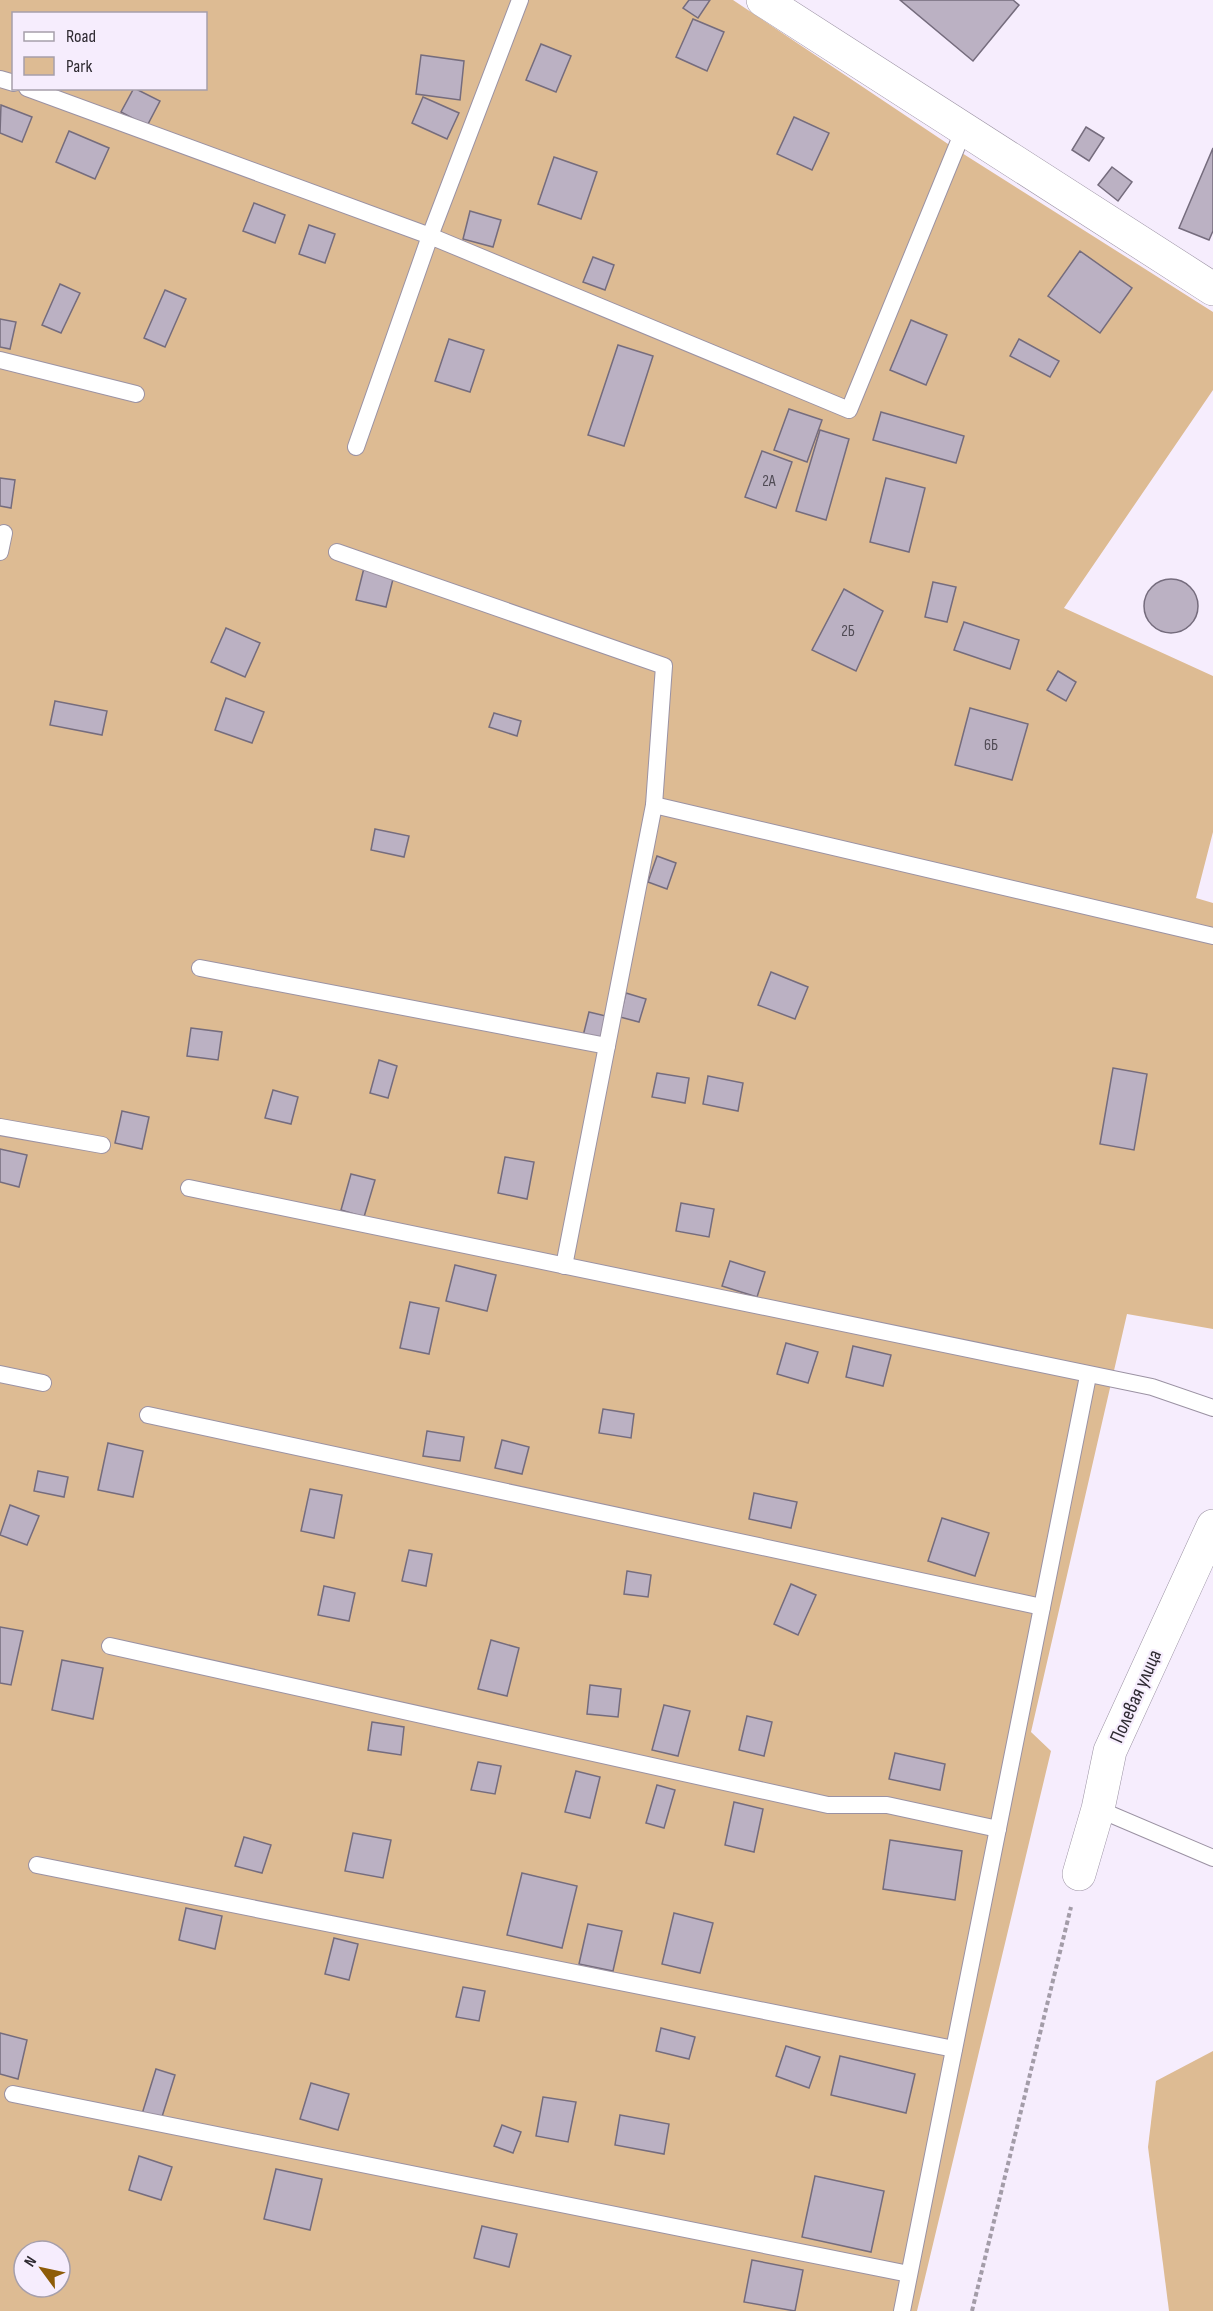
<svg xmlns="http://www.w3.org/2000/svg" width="1213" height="2311" viewBox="0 0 1213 2311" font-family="'Sofia Sans Condensed',sans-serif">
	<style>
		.green { fill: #ddbb93; fill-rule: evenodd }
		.building { fill: #bbb1c3; stroke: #756c7d; stroke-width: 1.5 }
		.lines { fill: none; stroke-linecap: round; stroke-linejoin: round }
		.lane-casing { stroke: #9b92a3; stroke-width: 18 }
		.street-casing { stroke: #9b92a3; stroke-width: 34 }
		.path { stroke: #a39ca8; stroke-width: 4; stroke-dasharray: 4.5 3; stroke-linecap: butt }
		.lane { stroke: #fff; stroke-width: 16 }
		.street { stroke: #fff; stroke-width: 33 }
		.labels { text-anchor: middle; stroke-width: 4.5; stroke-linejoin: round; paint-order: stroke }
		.number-label { font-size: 16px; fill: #514c56 }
		.street-label { font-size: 20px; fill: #2e2a31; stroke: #f6edfd }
	</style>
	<rect width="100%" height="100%" fill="#f6edfd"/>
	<g class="green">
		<path d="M0,0H733L954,148L1213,312V390L1064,608L1213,676V832L1196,898L1213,903V1329L1127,1314L1031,1732L1051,1751L917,2311H0ZM14,14H206V88H14ZM24,2251H60V2287H24Z"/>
		<polygon points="1213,2051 1213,2311 1169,2311 1148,2147 1156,2081"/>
	</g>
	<g class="building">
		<polygon points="689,0 710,0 698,18 683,8"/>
		<polygon points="900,0 1013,0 1019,5 973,61"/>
		<polygon points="693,19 724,32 707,71 676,57"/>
		<polygon points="541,44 571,56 556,92 526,80"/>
		<polygon points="421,55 464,61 460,100 416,94"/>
		<polygon points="134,88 160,101 147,126 121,112"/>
		<polygon points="423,97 459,113 447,139 412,123"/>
		<polygon points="1,105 32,117 22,142 0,133"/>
		<polygon points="794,117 829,133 812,170 777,154"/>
		<polygon points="1086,127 1104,138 1089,161 1072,150"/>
		<polygon points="69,131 109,148 95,179 56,162"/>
		<polygon points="1213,148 1213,231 1209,240 1179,228"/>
		<polygon points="554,157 597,172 581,219 538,204"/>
		<polygon points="1112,167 1132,182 1118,201 1098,185"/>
		<polygon points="254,203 285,215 275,243 243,231"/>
		<polygon points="470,211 501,220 493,247 463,239"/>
		<polygon points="309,225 335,234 325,263 299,254"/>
		<polygon points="1080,251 1132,288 1100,333 1048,296"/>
		<polygon points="593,257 614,265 605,290 583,282"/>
		<polygon points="60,284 80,293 61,333 42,325"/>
		<polygon points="165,290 186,299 165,347 144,338"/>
		<polygon points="0,319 16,322 10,349 0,347"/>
		<polygon points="911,320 947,335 926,385 890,370"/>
		<polygon points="449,339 484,350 470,392 435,381"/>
		<polygon points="1019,339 1059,361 1050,377 1010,356"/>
		<polygon points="618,345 653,356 624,446 588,435"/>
		<polygon points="789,409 822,420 807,462 774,450"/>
		<polygon points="881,412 964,436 956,463 873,440"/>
		<polygon points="820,430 849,439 826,520 796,511"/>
		<polygon points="762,451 792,462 776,508 745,497"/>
		<polygon points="0,478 15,480 11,508 0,506"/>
		<polygon points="886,478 925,488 909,552 870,542"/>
		<polygon points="364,568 394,575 386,607 356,600"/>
		<circle cx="1171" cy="606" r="27"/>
		<polygon points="933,582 956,587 947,622 925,617"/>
		<polygon points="844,589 883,611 856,671 812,650"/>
		<polygon points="964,622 1019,640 1010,669 954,650"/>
		<polygon points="226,628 260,643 245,677 211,662"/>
		<polygon points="1058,671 1076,682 1066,701 1047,690"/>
		<polygon points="226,698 264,712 252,743 215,730"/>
		<polygon points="55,701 107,711 102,735 50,725"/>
		<polygon points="970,708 1028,724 1012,780 955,765"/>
		<polygon points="494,713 521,721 517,736 489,727"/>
		<polygon points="375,829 409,836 404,857 371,850"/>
		<polygon points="657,856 676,863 667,889 648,882"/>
		<polygon points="771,972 808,987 795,1019 758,1005"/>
		<polygon points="626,993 646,999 639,1022 620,1017"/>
		<polygon points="589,1012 610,1017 605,1040 583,1036"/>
		<polygon points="191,1028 222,1032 218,1060 187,1056"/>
		<polygon points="379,1060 397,1066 388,1098 370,1093"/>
		<polygon points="1113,1068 1147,1074 1134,1150 1100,1144"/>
		<polygon points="657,1073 689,1078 685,1103 652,1097"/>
		<polygon points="708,1076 743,1083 738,1111 703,1104"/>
		<polygon points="273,1090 298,1097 291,1124 265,1118"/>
		<polygon points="122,1111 149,1117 142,1149 115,1143"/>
		<polygon points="0,1149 27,1155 19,1187 0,1182"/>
		<polygon points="505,1157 534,1162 527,1199 498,1193"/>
		<polygon points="351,1174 375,1180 364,1217 341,1210"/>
		<polygon points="681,1203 714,1209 709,1237 676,1231"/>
		<polygon points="730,1261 765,1272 757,1297 722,1286"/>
		<polygon points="455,1265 496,1275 487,1311 446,1301"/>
		<polygon points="410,1302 439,1308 429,1354 400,1348"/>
		<polygon points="786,1343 818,1352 808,1383 777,1374"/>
		<polygon points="853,1346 891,1355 883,1386 846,1377"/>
		<polygon points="603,1409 634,1414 631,1438 599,1433"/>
		<polygon points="427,1431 464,1437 460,1461 423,1456"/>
		<polygon points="502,1440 529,1447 522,1474 495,1468"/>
		<polygon points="108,1443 143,1451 133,1497 98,1490"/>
		<polygon points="38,1471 68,1477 64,1497 34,1491"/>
		<polygon points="310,1489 342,1495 334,1538 301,1531"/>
		<polygon points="754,1493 797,1502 791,1528 749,1519"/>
		<polygon points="10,1505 39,1516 27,1545 0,1535"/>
		<polygon points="942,1518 989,1533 975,1576 928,1561"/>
		<polygon points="409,1550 432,1554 426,1586 402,1581"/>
		<polygon points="627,1571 651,1575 648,1597 624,1594"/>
		<polygon points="791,1584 816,1595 798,1635 774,1624"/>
		<polygon points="324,1586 355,1593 349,1621 318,1615"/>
		<polygon points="0,1627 23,1631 11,1685 0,1683"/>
		<polygon points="491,1640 519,1648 507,1696 478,1689"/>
		<polygon points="62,1660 103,1668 93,1719 52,1710"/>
		<polygon points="590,1685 621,1689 618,1717 587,1714"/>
		<polygon points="664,1705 690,1711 678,1756 652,1750"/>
		<polygon points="747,1716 772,1722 764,1756 739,1750"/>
		<polygon points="372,1722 404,1727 401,1755 368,1750"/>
		<polygon points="895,1753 945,1764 940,1790 889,1779"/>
		<polygon points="478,1762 501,1766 495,1794 471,1790"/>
		<polygon points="576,1771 600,1777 590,1818 565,1812"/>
		<polygon points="657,1785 675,1790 664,1828 646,1823"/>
		<polygon points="734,1802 763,1809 754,1852 725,1845"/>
		<polygon points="353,1833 391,1840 383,1878 345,1871"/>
		<polygon points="244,1837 271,1845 262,1873 235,1866"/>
		<polygon points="890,1840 962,1851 955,1900 883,1889"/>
		<polygon points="522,1873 577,1886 562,1948 507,1935"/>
		<polygon points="186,1908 222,1916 215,1949 179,1940"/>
		<polygon points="674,1913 713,1923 700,1973 662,1964"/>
		<polygon points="588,1924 622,1931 613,1971 579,1964"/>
		<polygon points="334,1938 358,1944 349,1980 325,1974"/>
		<polygon points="463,1987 485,1991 479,2021 456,2017"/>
		<polygon points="661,2028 695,2037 689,2059 656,2051"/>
		<polygon points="0,2033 27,2040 18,2079 0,2074"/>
		<polygon points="786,2046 820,2057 809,2088 776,2076"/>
		<polygon points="840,2056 915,2074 906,2113 831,2095"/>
		<polygon points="156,2069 175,2075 161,2120 142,2114"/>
		<polygon points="311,2083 349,2094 338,2130 300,2119"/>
		<polygon points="543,2097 576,2102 568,2142 536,2136"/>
		<polygon points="620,2115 669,2124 664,2154 615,2145"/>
		<polygon points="502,2125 521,2132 513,2153 494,2146"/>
		<polygon points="139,2156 172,2167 161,2200 129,2190"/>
		<polygon points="276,2169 322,2179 310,2230 264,2219"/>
		<polygon points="815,2176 884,2191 871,2252 802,2237"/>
		<polygon points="482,2226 517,2234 509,2267 474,2258"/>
		<polygon points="752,2260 803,2270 795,2311 744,2302"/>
	</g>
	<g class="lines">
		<g class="lane-casing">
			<g id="lane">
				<polyline points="0,79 14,83"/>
				<polyline points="27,88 430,236 520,0"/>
				<polyline points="0,360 136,394"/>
				<polyline points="356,447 430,236 849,410 964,129"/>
				<polyline points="0,552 4,533"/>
				<polyline points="337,552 664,666 654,805 564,1266"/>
				<polyline points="654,805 1213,936"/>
				<polyline points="200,968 607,1046"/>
				<polyline points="0,1127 102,1145"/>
				<polyline points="189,1188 1152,1387 1213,1408"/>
				<polyline points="0,1374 43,1383"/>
				<polyline points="148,1415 1042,1607"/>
				<polyline points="110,1646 828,1805 887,1805 998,1829"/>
				<polyline points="1098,1809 1213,1858"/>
				<polyline points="37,1865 954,2049"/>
				<polyline points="13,2094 909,2274"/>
				<polyline points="902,2311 1088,1376"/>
			</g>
		</g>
		<g class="street-casing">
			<g id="street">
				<polyline points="763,0 1213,289"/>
				<polyline points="1079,1874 1098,1809 1110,1751 1213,1526"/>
			</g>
		</g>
		<polyline class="path" points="972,2311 1071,1907"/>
		<use href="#lane" class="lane"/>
		<use href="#street" class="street"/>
	</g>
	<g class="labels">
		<g class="number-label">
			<text x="769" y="486">2А</text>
			<text x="848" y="636">2Б</text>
			<text x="991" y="750">6Б</text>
		</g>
		<g class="street-label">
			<text transform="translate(1135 1696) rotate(-66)" y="7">Полевая улица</text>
		</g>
	</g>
	<rect x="12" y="12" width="195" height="78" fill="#f6edfd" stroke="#a69fab" stroke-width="1.5"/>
	<rect x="24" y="32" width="30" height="9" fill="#ffffff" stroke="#a69fab" stroke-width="1.5"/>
	<text x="66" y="42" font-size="18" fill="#2e2a31">Road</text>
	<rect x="24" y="57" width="30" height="18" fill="#ddbb93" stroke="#a69fab" stroke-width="1.5"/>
	<text x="66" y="72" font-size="18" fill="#2e2a31">Park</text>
	<g transform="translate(42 2269) rotate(303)"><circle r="28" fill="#f6edfd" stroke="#a69fab" stroke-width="1.5"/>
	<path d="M0-4.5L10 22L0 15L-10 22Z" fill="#8e5c09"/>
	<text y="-9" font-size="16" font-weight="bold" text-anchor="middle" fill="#2e2a31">N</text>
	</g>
</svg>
